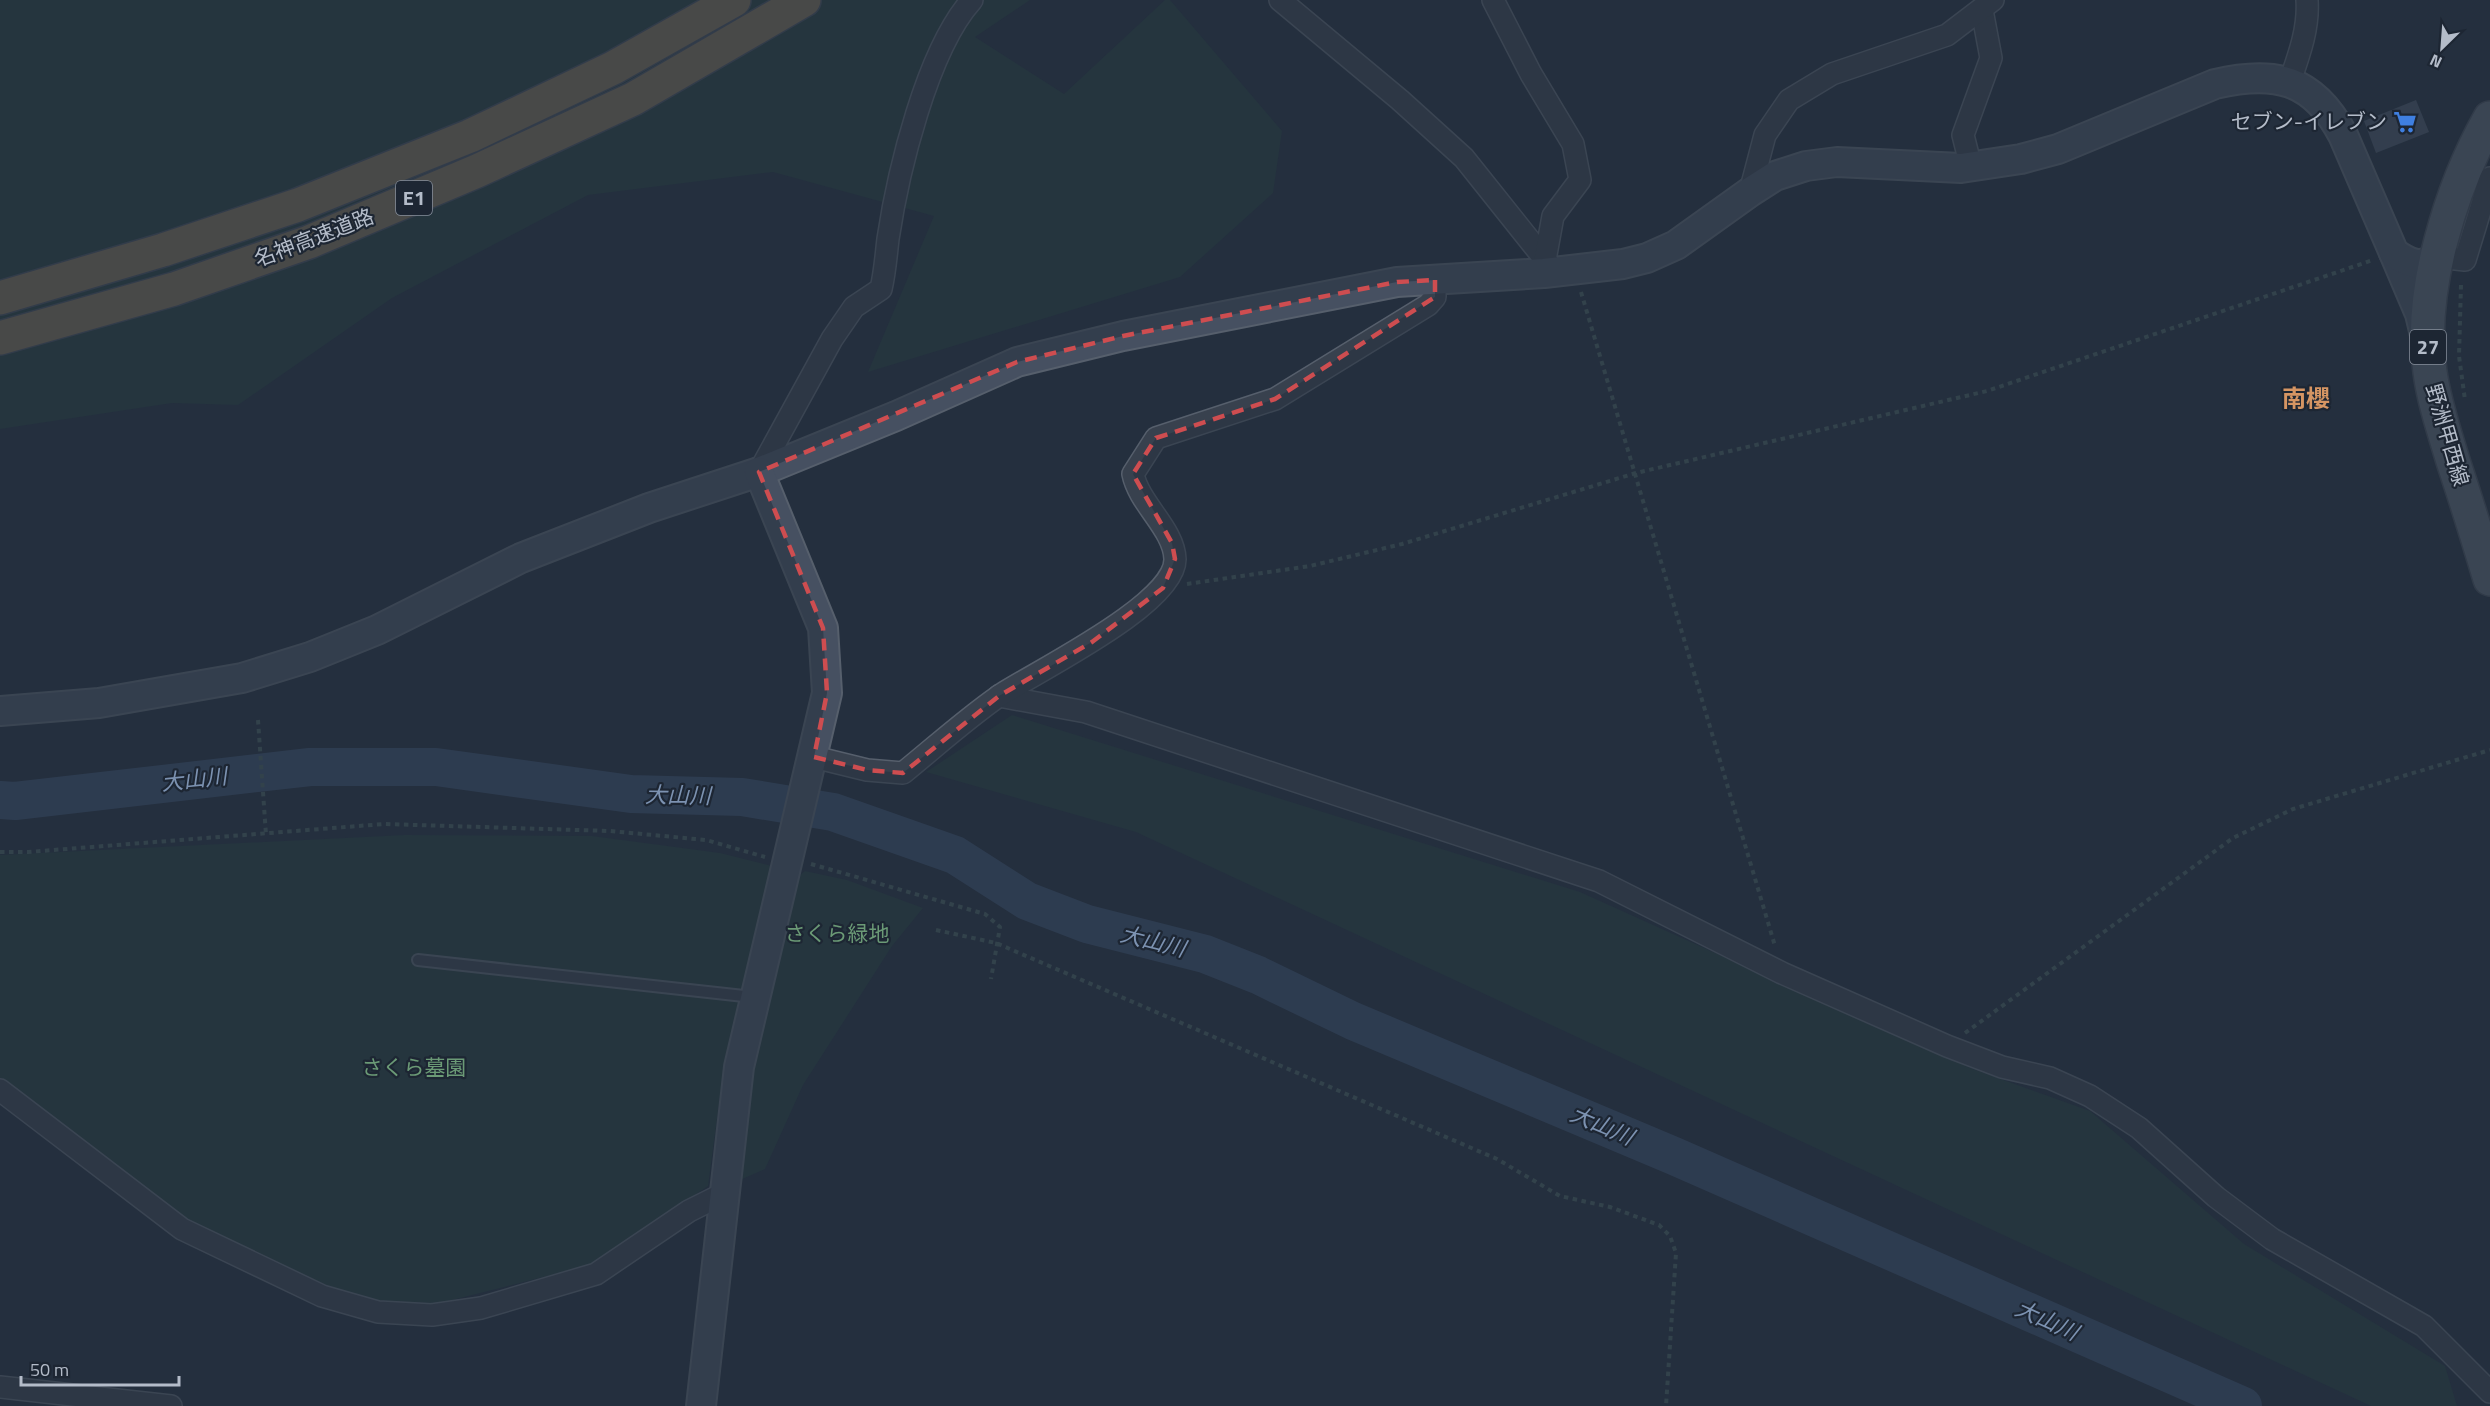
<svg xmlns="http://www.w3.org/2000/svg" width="2490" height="1406" viewBox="0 0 2490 1406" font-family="'Titillium Web','Noto Sans JP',sans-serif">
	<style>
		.green { fill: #263c3f }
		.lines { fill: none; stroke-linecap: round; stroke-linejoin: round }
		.river { stroke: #394c67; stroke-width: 38 }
		.building { fill: #455162 }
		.lane-casing { stroke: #565f6c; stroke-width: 14 }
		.street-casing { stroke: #565f6c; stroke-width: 24 }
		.secondary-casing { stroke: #565f6c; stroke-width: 32 }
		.primary-casing { stroke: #414a57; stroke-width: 36 }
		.highway-casing { stroke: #434c59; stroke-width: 36 }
		.path { stroke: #44595c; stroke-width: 4; stroke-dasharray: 4.5 4.5; stroke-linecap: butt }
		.lane { stroke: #38414e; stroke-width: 10 }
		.street { stroke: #38414e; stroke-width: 21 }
		.secondary { stroke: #465061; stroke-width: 28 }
		.primary { stroke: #56606e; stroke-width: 33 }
		.highway { stroke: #746855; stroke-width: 33 }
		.marked { fill: none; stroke: #ce4d50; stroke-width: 4.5; stroke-dasharray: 12 8; stroke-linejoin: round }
		.labels { text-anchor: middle; stroke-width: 4.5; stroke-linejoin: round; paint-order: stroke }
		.shield { fill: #1d2633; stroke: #878f9c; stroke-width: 1.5 }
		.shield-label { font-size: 20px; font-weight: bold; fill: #b4bcc9 }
		.poi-label { font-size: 21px; fill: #b4bcc9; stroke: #1d2633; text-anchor: end }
		.street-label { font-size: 21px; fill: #b4bcc9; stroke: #1d2633 }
		.park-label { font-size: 21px; fill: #6b9a76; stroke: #1d2633 }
		.water-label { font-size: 22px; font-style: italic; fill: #7c92b1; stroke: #1d2633 }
		.quarter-label { font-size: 24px; font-weight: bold; fill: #d59563; stroke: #1d2633 }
	</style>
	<rect width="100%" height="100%" fill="#242f3e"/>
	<g class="green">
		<polygon points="0,0 1030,0 975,37 1064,94 1165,0 1170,0 1282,131 1273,193 1180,277 868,372 934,216 773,172 588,195 392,298 238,405 172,403 0,429"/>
		<polygon points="1012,715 1580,892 1970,1068 2090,1111 2244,1244 2445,1366 2457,1406 2371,1406 1136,832 926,772"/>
		<polygon points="405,835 592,836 720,853 772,866 723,1074 708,1186 591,1265 440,1303 385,1302 333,1289 190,1221 0,1078 0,855"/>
		<polygon points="805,871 847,880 923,908 892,946 803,1085 765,1169 740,1180 750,1069 795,879"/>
	</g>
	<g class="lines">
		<polyline class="river" points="0,800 15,801 310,767 436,767 631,794 742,797 833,812 955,855 1027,901 1087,924 1205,954 1258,975 1353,1021 1674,1156 2243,1406"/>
	</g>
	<polygon class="building" points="2416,100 2429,132 2376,153 2364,121"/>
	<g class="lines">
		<g class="lane-casing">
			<polyline id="lane" points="418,960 753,997"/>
		</g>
		<g class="street-casing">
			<g id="street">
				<polyline points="1280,0 1400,100 1464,158 1555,272"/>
				<polyline points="1493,0 1531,74 1573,144 1580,180 1553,216 1545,260"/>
				<path d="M2290,81C2299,55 2309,28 2307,0"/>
				<polyline points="1971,167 1963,135 1991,58 1982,10"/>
				<polyline points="1750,192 1765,135 1789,100 1832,74 1947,35 1993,0"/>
				<polyline points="2437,257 2465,260 2490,178"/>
				<path d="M759,472L832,339L854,307L881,289C885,272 886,256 888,239C898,172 927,50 972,0"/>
				<polyline points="999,696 1086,712 1599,881 1782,973 1947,1046 2002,1067 2050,1078 2090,1096 2139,1128 2216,1197 2272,1239 2424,1326 2490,1392"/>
				<path d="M814,757L867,770L903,773C935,747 966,719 999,696C1035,672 1176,604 1175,559C1174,529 1139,504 1133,474L1156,438L1275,399L1428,305L1435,297V280"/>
				<polyline points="0,1090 182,1229 322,1296 378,1312 432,1315 481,1308 596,1274 689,1211 725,1193"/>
				<polyline points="0,1387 171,1406"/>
			</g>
		</g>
		<g class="secondary-casing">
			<g id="secondary">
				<polyline points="2394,253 2420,314 2425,335"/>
				<path d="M0,711L99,703L242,678L310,657L377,630L521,558L649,508L759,472L896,416L1017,362L1123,336L1397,282L1544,273L1623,264L1647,258L1676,245L1750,192L1775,176L1806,166L1837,162L1961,168L2021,159L2058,149L2215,84C2274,70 2313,78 2343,135L2394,253C2410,264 2420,269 2437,257"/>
				<polyline points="701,1406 739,1067 827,693 823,628 759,472"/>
			</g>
		</g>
		<g class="primary-casing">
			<path id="primary" d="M2490,118C2451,187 2418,292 2430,372C2434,402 2444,431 2453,461C2466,500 2478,539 2490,579"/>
		</g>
		<g class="highway-casing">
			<g id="highway">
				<polyline points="0,298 163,250 298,205 470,136 613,68 734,0"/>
				<polyline points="0,338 174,289 309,242 477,171 633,99 804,0"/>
			</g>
		</g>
		<g class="path">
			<polyline points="2461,285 2459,356 2465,400"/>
			<polyline points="1581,292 1775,946"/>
			<polyline points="1187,584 1310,566 1402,544 1636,473 1987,391 2373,260"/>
			<polyline points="258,720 266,835"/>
			<polyline points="0,852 28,852 384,824 610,831 706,840 765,857"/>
			<polyline points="811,864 985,914 1000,927 991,979"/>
			<polyline points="936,930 996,943 1497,1159 1560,1196 1610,1207 1659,1225 1670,1236 1676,1253 1666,1406"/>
			<polyline points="1965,1033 2233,838 2293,809 2490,750"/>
		</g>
		<use href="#lane" class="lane"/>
		<use href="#street" class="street"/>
		<use href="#secondary" class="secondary"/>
		<use href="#primary" class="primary"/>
		<use href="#highway" class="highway"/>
	</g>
	<path d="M0 0H2490V1406H0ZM1435,280V297L1275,399L1156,438L1133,474L1172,543L1175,559L1163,588L1092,642L999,696L903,773L867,770L814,757L827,693L823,628L759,472L1017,362L1123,336L1397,282Z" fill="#242f3e" fill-opacity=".55" fill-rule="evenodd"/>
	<path class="marked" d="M1435,280V297L1275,399L1156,438L1133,474L1172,543L1175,559L1163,588L1092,642L999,696L903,773L867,770L814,757L827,693L823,628L759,472L1017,362L1123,336L1397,282Z"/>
	<defs>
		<g id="supermarket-bare" transform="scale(1.8)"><path d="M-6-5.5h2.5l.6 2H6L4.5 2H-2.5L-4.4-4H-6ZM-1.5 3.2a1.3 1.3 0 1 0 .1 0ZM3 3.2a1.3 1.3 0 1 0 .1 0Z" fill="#3f7fe0" stroke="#1d2633" stroke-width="2.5" paint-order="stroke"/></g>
	</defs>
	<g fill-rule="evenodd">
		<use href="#supermarket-bare" x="2405" y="122"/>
	</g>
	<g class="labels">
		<g class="shield">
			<rect x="396" y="181" width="36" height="34" rx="4.5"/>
			<rect x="2410" y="330" width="36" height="34" rx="4.5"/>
		</g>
		<g class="shield-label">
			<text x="414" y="205">E1</text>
			<text x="2428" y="354">27</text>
		</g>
		<g class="poi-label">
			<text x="2387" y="129">セブン-イレブン</text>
		</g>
		<g class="street-label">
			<text transform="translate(314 238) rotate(-21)" y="7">名神高速道路</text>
			<text transform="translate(2447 435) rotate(74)" y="7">野洲甲西線</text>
		</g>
		<g class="park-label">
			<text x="837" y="941">さくら緑地</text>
			<text x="414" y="1075">さくら墓園</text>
		</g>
		<g class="water-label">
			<text transform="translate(194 779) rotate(-6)" y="8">大山川</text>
			<text transform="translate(678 795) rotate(1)" y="8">大山川</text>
			<text transform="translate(1153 941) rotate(14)" y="8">大山川</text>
			<text transform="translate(1602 1125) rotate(23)" y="8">大山川</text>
			<text transform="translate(2047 1320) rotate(24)" y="8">大山川</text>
		</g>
		<g class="quarter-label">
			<text x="2306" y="407">南櫻</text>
		</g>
	</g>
	<g transform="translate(2442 48) rotate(205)" stroke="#1d2633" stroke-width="4.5" paint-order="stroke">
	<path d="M0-4.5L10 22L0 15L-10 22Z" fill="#b4bcc9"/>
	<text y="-9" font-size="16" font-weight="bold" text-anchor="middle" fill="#b4bcc9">N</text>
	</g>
	<path d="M21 1376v9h158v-9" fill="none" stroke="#b4bcc9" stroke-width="3"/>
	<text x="30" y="1376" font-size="18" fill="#b4bcc9" stroke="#1d2633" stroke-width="4.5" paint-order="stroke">50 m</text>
</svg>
